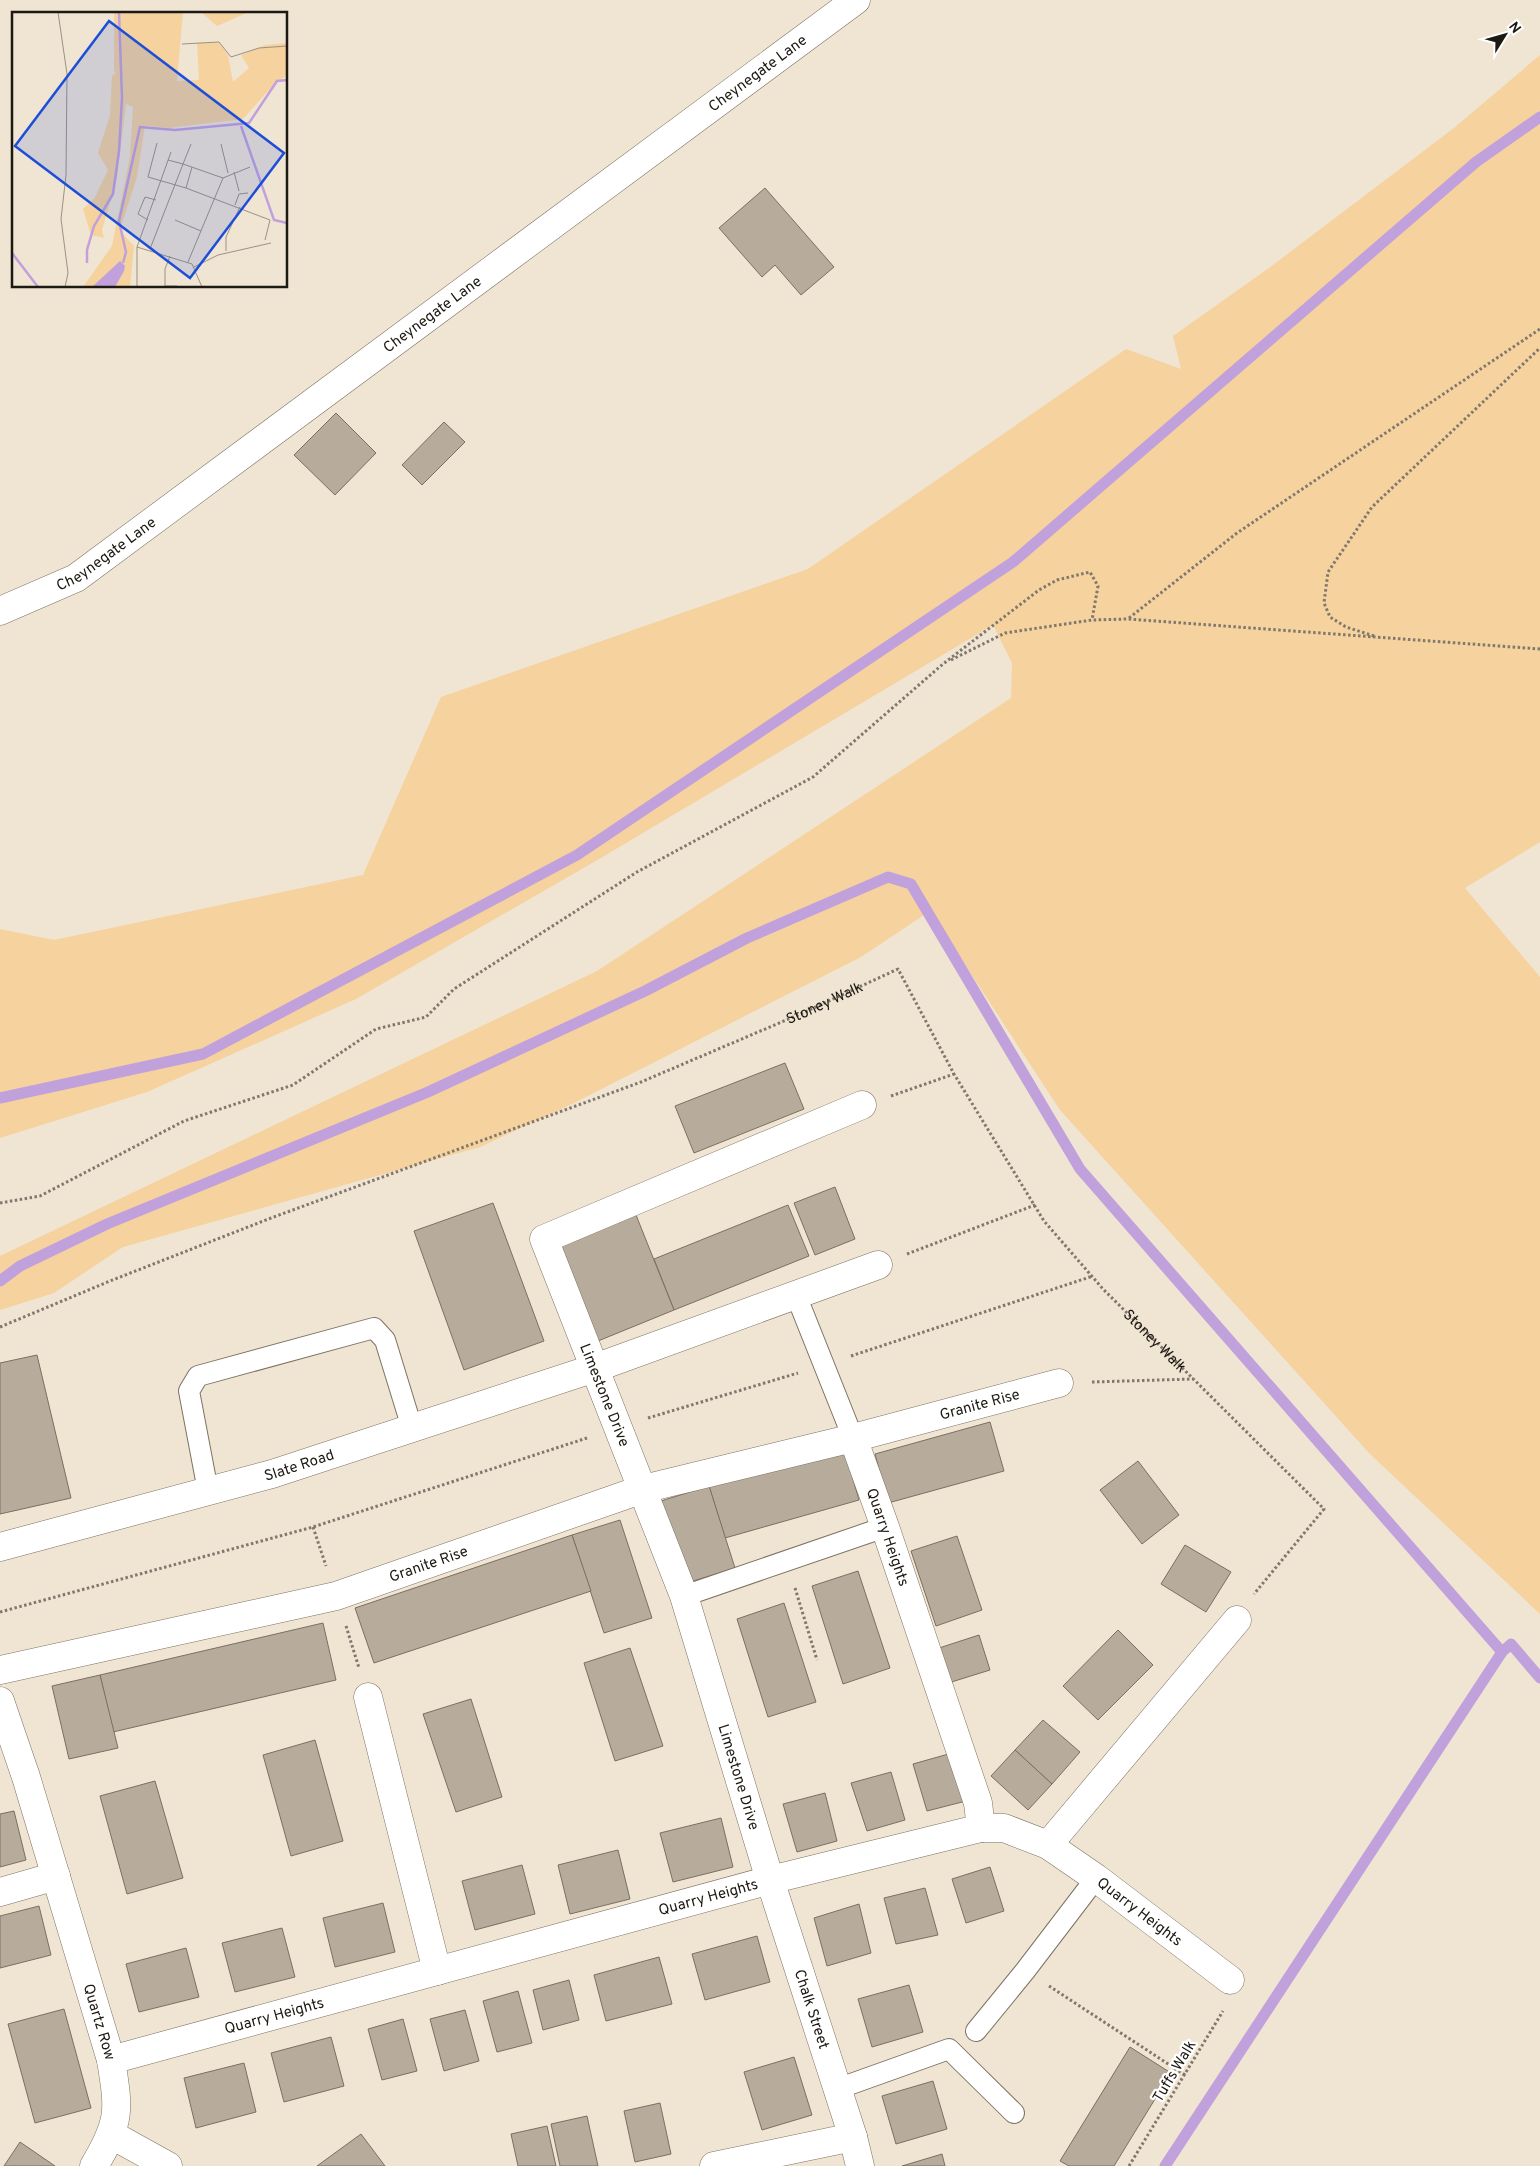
<svg xmlns="http://www.w3.org/2000/svg" width="1540" height="2166" viewBox="0 0 1540 2166" font-family="Overpass,sans-serif">
	<style>
		.green { fill: #f5d29e }
		.lines { fill: none; stroke-linecap: round; stroke-linejoin: round }
		.stream { stroke: #c1a1dc; stroke-width: 11 }
		.building { fill: #b7ac9b; stroke: #7b7060 }
		.service-casing { stroke: #7d7263; stroke-width: 22 }
		.minor-casing { stroke: #7d7263; stroke-width: 29 }
		.path { stroke: #80786d; stroke-width: 3; stroke-dasharray: 2.5 2.5; stroke-linecap: butt }
		.service { stroke: #fff; stroke-width: 20 }
		.minor { stroke: #fff; stroke-width: 28 }
		.labels { text-anchor: middle; stroke-width: 4.5; stroke-linejoin: round; paint-order: stroke }
		.street-label { font-size: 15px; fill: #1c1812; stroke: #fff }
		.inset-river { fill: none; stroke: #c1a1dc; stroke-width: 2.5 }
		.inset-road { fill: none; stroke: #9b9286; stroke-width: 1 }
		.view { fill: #1d4ed8; fill-opacity: 0.15; stroke: #1d4ed8; stroke-width: 2.5 }
		.inset-edge { fill: none; stroke: #1c1812; stroke-width: 2.5 }
	</style>
	<rect width="100%" height="100%" fill="#f0e4d3"/>
	<polygon class="green" points="1540,55 1540,842 1465,888 1540,977 1540,1614 1369,1453 1060,1110 930,911 861,957 574,1103 480,1147 123,1247 54,1293 0,1310 0,1256 597,971 1011,698 1012,663 993,625 594,862 356,999 147,1092 0,1138 0,929 54,940 363,875 441,697 808,569 1126,349 1181,369 1173,336 1269,268 1454,128"/>
	<g class="lines">
		<g class="stream">
			<polyline points="0,1098 203,1054 577,855 1013,562 1476,162 1540,117"/>
			<polyline points="0,1281 20,1266 107,1224 428,1092 645,991 747,938 888,877 911,884 1080,1169 1502,1652 1511,1644 1540,1678"/>
			<polyline points="1165,2166 1502,1652"/>
		</g>
	</g>
	<g class="building">
		<polygon points="765,188 834,267 801,295 775,265 762,277 719,228"/>
		<polygon points="336,413 376,453 335,495 294,455"/>
		<polygon points="444,422 465,442 422,485 402,465"/>
		<polygon points="785,1063 804,1109 694,1153 675,1106"/>
		<polygon points="835,1187 855,1239 815,1255 794,1203"/>
		<polygon points="493,1203 544,1341 464,1370 414,1231"/>
		<polygon points="788,1205 809,1256 674,1310 654,1259"/>
		<polygon points="636,1215 674,1310 598,1341 560,1245"/>
		<polygon points="37,1355 71,1498 0,1514 0,1363"/>
		<polygon points="990,1422 1004,1471 888,1503 875,1454"/>
		<polygon points="844,1448 859,1500 725,1538 709,1486"/>
		<polygon points="1138,1461 1179,1515 1142,1544 1100,1490"/>
		<polygon points="709,1486 735,1568 687,1583 661,1501"/>
		<polygon points="620,1520 652,1618 604,1633 572,1535"/>
		<polygon points="572,1535 591,1591 374,1663 355,1608"/>
		<polygon points="957,1536 982,1610 936,1626 911,1551"/>
		<polygon points="1185,1545 1231,1572 1206,1612 1161,1584"/>
		<polygon points="858,1571 890,1668 843,1684 812,1586"/>
		<polygon points="784,1603 816,1702 768,1717 737,1619"/>
		<polygon points="323,1623 336,1680 113,1732 100,1675"/>
		<polygon points="1118,1630 1153,1665 1098,1720 1063,1686"/>
		<polygon points="979,1635 990,1670 945,1684 933,1650"/>
		<polygon points="630,1648 663,1746 615,1761 584,1663"/>
		<polygon points="100,1675 118,1748 69,1759 52,1686"/>
		<polygon points="471,1699 502,1797 456,1812 423,1714"/>
		<polygon points="1043,1720 1080,1752 1052,1784 1015,1750"/>
		<polygon points="315,1740 343,1841 291,1856 263,1755"/>
		<polygon points="1015,1750 1052,1784 1028,1810 991,1776"/>
		<polygon points="952,1753 966,1801 927,1811 913,1764"/>
		<polygon points="891,1772 905,1820 867,1831 851,1783"/>
		<polygon points="155,1781 183,1878 127,1894 100,1796"/>
		<polygon points="825,1793 837,1841 797,1852 783,1804"/>
		<polygon points="14,1811 26,1860 0,1867 0,1814"/>
		<polygon points="721,1818 733,1867 673,1882 660,1833"/>
		<polygon points="618,1850 630,1899 570,1914 558,1865"/>
		<polygon points="522,1865 535,1914 475,1930 462,1881"/>
		<polygon points="990,1867 1004,1911 966,1923 952,1879"/>
		<polygon points="925,1888 938,1935 896,1944 884,1898"/>
		<polygon points="383,1903 395,1952 335,1967 323,1918"/>
		<polygon points="859,1904 871,1953 827,1966 814,1918"/>
		<polygon points="39,1906 51,1955 0,1968 0,1916"/>
		<polygon points="282,1928 295,1977 235,1992 222,1943"/>
		<polygon points="757,1936 770,1982 705,2000 692,1954"/>
		<polygon points="186,1948 199,1997 139,2012 126,1964"/>
		<polygon points="659,1957 672,2004 606,2021 594,1975"/>
		<polygon points="569,1980 579,2020 543,2030 533,1990"/>
		<polygon points="909,1985 923,2032 872,2047 858,1999"/>
		<polygon points="518,1991 532,2043 497,2052 483,2001"/>
		<polygon points="64,2009 91,2108 35,2123 8,2024"/>
		<polygon points="465,2010 479,2061 444,2071 430,2019"/>
		<polygon points="403,2019 417,2071 382,2080 368,2029"/>
		<polygon points="331,2037 344,2086 284,2102 271,2053"/>
		<polygon points="1130,2047 1171,2073 1114,2166 1069,2166 1060,2161"/>
		<polygon points="794,2057 812,2115 762,2130 744,2072"/>
		<polygon points="244,2063 256,2112 196,2128 184,2078"/>
		<polygon points="933,2081 947,2129 896,2144 882,2096"/>
		<polygon points="660,2103 671,2154 635,2162 624,2111"/>
		<polygon points="587,2116 598,2166 560,2166 551,2124"/>
		<polygon points="547,2126 556,2166 518,2166 511,2134"/>
		<polygon points="361,2134 385,2166 317,2166"/>
		<polygon points="20,2142 55,2166 4,2166"/>
		<polygon points="942,2154 945,2166 902,2166"/>
	</g>
	<g class="lines">
		<g class="service-casing">
			<g id="service">
				<polyline points="796,1295 853,1438"/>
				<polyline points="208,1491 189,1391 198,1376 374,1328 385,1340 412,1428"/>
				<polyline points="684,1596 885,1527"/>
				<polyline points="976,2031 1025,1971 1096,1878"/>
				<polyline points="837,2089 949,2049 1014,2113"/>
			</g>
		</g>
		<g class="minor-casing">
			<g id="minor">
				<path id="s2" d="M0,611L76,578L856,0"/>
				<path id="s3" d="M0,1547L272,1474L595,1368L878,1265"/>
				<path id="s4" d="M0,1670L336,1596L643,1489L853,1438"/>
				<polyline points="368,1697 437,1971"/>
				<path id="s5" d="M0,1701L26,1777L111,2060C119,2110 121,2121 94,2166"/>
				<path id="s6" d="M981,1828L978,1803L885,1527L853,1438L1059,1383"/>
				<polyline points="1048,1845 1237,1620"/>
				<polyline points="0,1892 56,1876"/>
				<path id="s7" d="M111,2060L770,1880L981,1828H1004L1048,1845L1096,1878L1230,1980"/>
				<polyline points="112,2135 168,2166"/>
				<polyline points="714,2166 853,2137"/>
				<polyline points="860,2166 853,2137 770,1880 684,1596 544,1239 862,1105"/>
			</g>
		</g>
		<g class="path">
			<polyline points="1129,618 1237,533 1540,329"/>
			<polyline points="1374,636 1346,627 1330,617 1324,603 1328,572 1372,507 1540,348"/>
			<polyline points="951,660 1005,633 1092,620 1128,619 1540,649"/>
			<polyline points="891,1096 954,1074"/>
			<polyline points="0,1203 40,1196 184,1121 293,1085 376,1029 426,1017 454,989 637,872 813,777 943,664 1039,590 1057,580 1090,572 1098,586 1092,620"/>
			<polyline points="907,1254 1035,1205"/>
			<path id="s1" d="M0,1327L110,1281L271,1218L641,1082L805,1012L898,969L954,1074L1044,1221L1103,1289L1324,1509L1254,1594"/>
			<polyline points="851,1356 1093,1276"/>
			<polyline points="1092,1382 1193,1379"/>
			<polyline points="648,1418 798,1373"/>
			<polyline points="313,1527 326,1566"/>
			<polyline points="795,1588 817,1660"/>
			<polyline points="0,1612 313,1527 587,1438"/>
			<polyline points="346,1626 359,1668"/>
			<polyline points="1049,1986 1185,2075"/>
			<polyline points="1129,2166 1223,2011"/>
		</g>
		<use href="#service" class="service"/>
		<use href="#minor" class="minor"/>
	</g>
	<g class="labels">
		<g class="street-label">
			<text dy="5" stroke="none"><textPath href="#s2" startOffset="931">Cheynegate Lane</textPath></text>
			<text dy="5" stroke="none"><textPath href="#s2" startOffset="526">Cheynegate Lane</textPath></text>
			<text dy="5" stroke="none"><textPath href="#s2" startOffset="121">Cheynegate Lane</textPath></text>
			<text dy="5" stroke="none"><textPath href="#s1" startOffset="886">Stoney Walk</textPath></text>
			<text dy="5" stroke="none"><textPath href="#s1" startOffset="1422">Stoney Walk</textPath></text>
			<text transform="translate(605 1395) rotate(68)" y="5">Limestone Drive</text>
			<text dy="5" stroke="none"><textPath href="#s6" startOffset="542">Granite Rise</textPath></text>
			<text dy="5" stroke="none"><textPath href="#s3" startOffset="310">Slate Road</textPath></text>
			<text transform="translate(888 1537) rotate(71)" y="5">Quarry Heights</text>
			<text dy="5" stroke="none"><textPath href="#s4" startOffset="442">Granite Rise</textPath></text>
			<text transform="translate(739 1777) rotate(73)" y="5">Limestone Drive</text>
			<text dy="5" stroke="none"><textPath href="#s7" startOffset="619">Quarry Heights</textPath></text>
			<text dy="5" stroke="none"><textPath href="#s7" startOffset="1084">Quarry Heights</textPath></text>
			<text transform="translate(812 2009) rotate(72)" y="5">Chalk Street</text>
			<text dy="5" stroke="none"><textPath href="#s7" startOffset="169">Quarry Heights</textPath></text>
			<text dy="5" stroke="none"><textPath href="#s5" startOffset="336">Quartz Row</textPath></text>
			<text transform="translate(1174 2071) rotate(-59)" y="5">Tuffs Walk</text>
		</g>
	</g>
	<g transform="translate(12 12)">
		<rect width="275" height="275" fill="#f0e4d3"/>
		<path d="M102,0H171L165,69L187,68L185,31L207,30L216,43L221,70L237,56L229,43L253,33L275,31V64L265,69L231,107L157,116L133,114L125,165L109,214V220L122,234L118,275H71L100,234L118,145L121,95L114,92L105,166L90,218L92,226L79,223L71,197L82,187L96,158L86,141L98,103L100,64L104,61L102,59ZM189,0H237L205,14Z" fill="#f5d29e"/>
		<path d="M108,249L113,254L112,259L103,275H80Z" fill="#c1a1dc"/>
		<path class="inset-river" d="M229,114L262,208L275,211M0,241L26,275M75,251V238L82,214L101,182L107,139L110,86L107,0M111,251L114,240L107,209L128,115L163,118L237,111L265,69L275,68"/>
		<path class="inset-road" d="M46,0L55,62L54,163L49,207L56,261L53,275M170,32L207,30L219,45L247,36L275,34M145,131L136,165L174,176L258,208L253,228M179,132L171,152L211,166M209,132L216,161M222,160L227,179M174,176L180,155M223,193L227,182L236,181M136,208L126,202L133,185L144,188M163,208L189,219M125,235L180,252L190,275M138,237L171,152L156,148M214,239V225L228,195M158,244L153,257V274H165M176,250L211,166L238,155M182,255L206,243L259,231M125,275V235L159,140"/>
		<path class="view" d="M97,9L272,141L178,266L3,134Z"/>
		<rect width="275" height="275" class="inset-edge"/>
	</g>
	<g transform="translate(1505 35) rotate(53)" stroke="#ffffff" stroke-width="4" paint-order="stroke">
	<path d="M0-4L9 19L0 12L-9 19Z" fill="#1c1812"/>
	<text y="-8" font-size="14" font-weight="bold" text-anchor="middle" fill="#1c1812">N</text>
	</g>
</svg>
